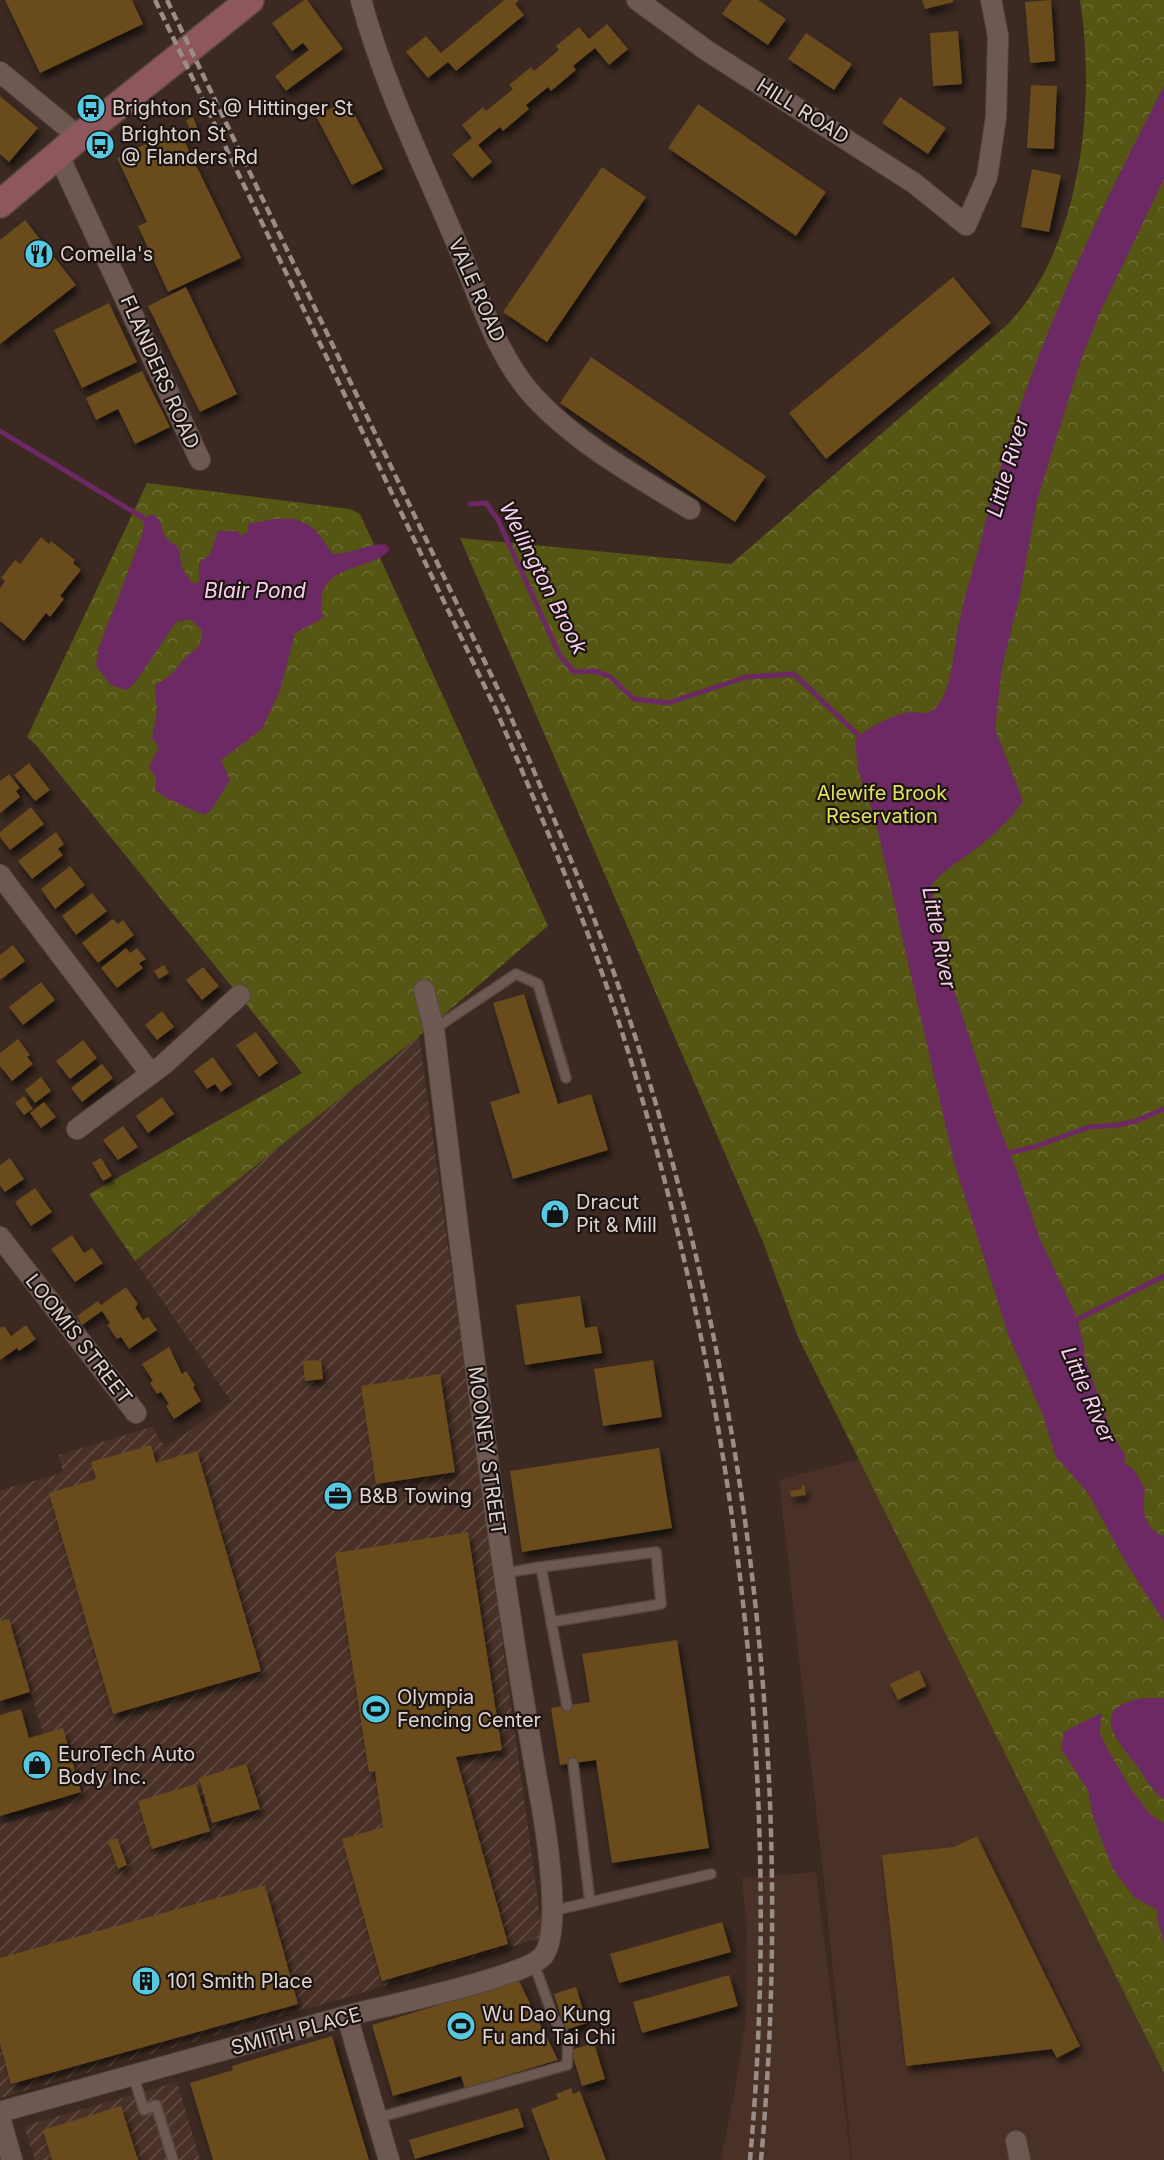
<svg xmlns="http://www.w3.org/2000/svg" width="1164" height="2160" viewBox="0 0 1164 2160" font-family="Inter,sans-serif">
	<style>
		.built { fill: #493127 }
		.industrial { fill: url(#industrial-furrows) }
		.park { fill: url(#park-crowns) }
		.water { fill: #6d2964 }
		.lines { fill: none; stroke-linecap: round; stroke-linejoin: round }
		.stream { stroke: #6d2964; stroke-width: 5 }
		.building { fill: #694b1c; filter: url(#shadow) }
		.lane-casing { stroke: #564742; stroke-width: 12 }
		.street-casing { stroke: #564742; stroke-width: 22 }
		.secondary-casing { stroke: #564742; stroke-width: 30 }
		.lane { stroke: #6e5952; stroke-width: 9 }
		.street { stroke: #6e5952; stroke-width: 20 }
		.secondary { stroke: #8d575c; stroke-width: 27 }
		.rail { stroke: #9a8c87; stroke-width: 4.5; stroke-dasharray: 9 4.5; stroke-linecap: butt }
		.labels { text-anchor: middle; stroke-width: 4.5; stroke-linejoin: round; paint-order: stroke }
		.poi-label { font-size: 20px; fill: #dfd3cf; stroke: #1c1411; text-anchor: start }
		.street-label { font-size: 20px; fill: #dfd3cf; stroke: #1c1411 }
		.park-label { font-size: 20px; fill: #dfe25e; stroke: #1c1411 }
		.water-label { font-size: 21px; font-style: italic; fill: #f8cfef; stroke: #1c1411 }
	</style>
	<defs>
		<pattern id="industrial-furrows" width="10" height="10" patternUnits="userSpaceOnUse" patternTransform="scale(1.5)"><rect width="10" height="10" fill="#493127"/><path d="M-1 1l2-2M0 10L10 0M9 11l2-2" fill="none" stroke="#634e45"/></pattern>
		<pattern id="park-crowns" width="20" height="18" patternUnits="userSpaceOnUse" patternTransform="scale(1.5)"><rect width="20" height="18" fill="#555613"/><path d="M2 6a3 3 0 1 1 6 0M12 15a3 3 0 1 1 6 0" fill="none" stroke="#6d6d34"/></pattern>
		<filter id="shadow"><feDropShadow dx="3.5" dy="6" stdDeviation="3" flood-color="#0009"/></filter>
	</defs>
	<rect width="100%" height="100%" fill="#3b2922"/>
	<g class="built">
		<polygon points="859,1459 1164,2073 1164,2160 852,2160 823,1871 779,1480"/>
		<polygon points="816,1872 851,2160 721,2160 734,2095 746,2018 747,1930 742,1878"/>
	</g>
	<g class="industrial">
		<polygon points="419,1036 543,1937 341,1999 0,2098 0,1825 65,1806 29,1687 0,1696 0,1490 63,1473 59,1455 152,1427 165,1448 231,1401 135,1261"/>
		<polygon points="177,2082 200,2160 35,2160 24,2126"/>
	</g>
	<g class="park">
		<path d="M1080,0H1164V2073L798,1337L763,1242L460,538L731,564L1008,324C1082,246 1096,102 1080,0Z"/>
		<polygon points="147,483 350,509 360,514 548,926 419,1036 135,1261 89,1194 302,1073 36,745 27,737"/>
	</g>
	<g class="water">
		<path d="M1164,86V179L1102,308L1083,354L1067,404L1037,500L1020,595L1002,667L995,729L1023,801C1009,823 983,844 962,859C949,868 940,874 931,886L934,906L946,920L943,922L940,947L995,1116L1017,1172L1040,1239L1077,1318L1085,1351L1083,1352L1111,1431L1126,1457L1123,1462L1134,1470L1145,1489C1141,1508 1144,1530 1164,1536V1622L1126,1563L1088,1493L1056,1457L1042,1413L1008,1334L954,1162L875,819L858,770L855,740C869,726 891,715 911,712C918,712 927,715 933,710C953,694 953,651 958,628C964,597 974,567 982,536C1020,377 1089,230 1164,86Z"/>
		<path d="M151,514C165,520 159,530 167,539C170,542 176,545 179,549L182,568L193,584L199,581V563L210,554L218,531H237L241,536L248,532V524C273,519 295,512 316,531C322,538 327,547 333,554C352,554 366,544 385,544L390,549C374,570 330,563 322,594C320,601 322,611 323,618L295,633L280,690L262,729L221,760L230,780L211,810L204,815L166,798L155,790L156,778L149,767L159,747L152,738L157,713L155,685L171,675L182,661L200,645L202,630L190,619L176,622L134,684L127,690L111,685L96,666L98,650L142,535L145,519Z"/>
		<path d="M1144,1698H1164V1800C1153,1792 1146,1779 1138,1767C1116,1740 1087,1707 1144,1698Z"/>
		<polygon points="1101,1713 1100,1733 1108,1750 1131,1789 1149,1813 1164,1824 1164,1945 1157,1917 1158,1910 1135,1898 1113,1869 1093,1817 1088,1790 1061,1749 1064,1732"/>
	</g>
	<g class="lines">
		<g class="stream">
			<polyline points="0,431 145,519 148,524"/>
			<polyline points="470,504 486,503 498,520 560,656 574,672 595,671 609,676 634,699 668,703 746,677 794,674 859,736 862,742"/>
			<polyline points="1006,1155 1009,1153 1037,1146 1089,1127 1118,1125 1136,1121 1164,1109"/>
			<polyline points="1072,1322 1164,1276"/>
		</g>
	</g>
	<g class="building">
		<polygon points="5,0 132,0 143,24 40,73"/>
		<polygon points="304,0 307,0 343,49 286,91 275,76 309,50 303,43 292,51 272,23"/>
		<polygon points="504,0 519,0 515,4 524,15 456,71 448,62 428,78 406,52 426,36 441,53"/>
		<polygon points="732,0 758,0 786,19 768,45 722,14"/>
		<polygon points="922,0 953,0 953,2 925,9"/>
		<polygon points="1051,0 1055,61 1030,63 1025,2"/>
		<polygon points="607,24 628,49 609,65 595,48 573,66 576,70 551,91 548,87 526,105 529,109 503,131 500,127 478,145 492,162 472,178 452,154 472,138 462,125 483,107 486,111 513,89 509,85 531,67 534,71 559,50 556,46 579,27 589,39"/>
		<polygon points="958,31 962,84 933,86 930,33"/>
		<polygon points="806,33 852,64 834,90 788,59"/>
		<polygon points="1031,85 1057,86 1054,149 1027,148"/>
		<polygon points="0,96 38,128 9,162 0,154"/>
		<polygon points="900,97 946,128 928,154 882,123"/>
		<polygon points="347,100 383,169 352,185 316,116"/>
		<polygon points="698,104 826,192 796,236 668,148"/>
		<polygon points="193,117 198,130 191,133 186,120"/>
		<polygon points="178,128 241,258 168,292 138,226 147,222 117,158"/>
		<polygon points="602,167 646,197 547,342 503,312"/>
		<polygon points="1032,169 1061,175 1049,232 1021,227"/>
		<polygon points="25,220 76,285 0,344 0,240"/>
		<polygon points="953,277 991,323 826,459 789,413"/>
		<polygon points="186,287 237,394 200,412 148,306"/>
		<polygon points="109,303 137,362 82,388 54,330"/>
		<polygon points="591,357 766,476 735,522 560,403"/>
		<polygon points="142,371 170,427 135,444 118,409 96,420 86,398"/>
		<polygon points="41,537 49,544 51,541 75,560 73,563 81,570 60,596 64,599 50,617 46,613 24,641 0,621 0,588 5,581 1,578 15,560 20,564"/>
		<polygon points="29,763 50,790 35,801 14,775"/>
		<polygon points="9,774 20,788 16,791 20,797 0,813 0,781"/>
		<polygon points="31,807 44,824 10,850 0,837 0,832"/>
		<polygon points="56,832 64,844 58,849 63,855 32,879 18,861"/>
		<polygon points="70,866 85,885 55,909 41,889"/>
		<polygon points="92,893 107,911 76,935 62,916"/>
		<polygon points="113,919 118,924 123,920 134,935 98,963 82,943"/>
		<polygon points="13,945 25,961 0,980 0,955"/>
		<polygon points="126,948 130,953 137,948 146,959 139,963 143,968 117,988 101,968"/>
		<polygon points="164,965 169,973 159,979 154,971"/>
		<polygon points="203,967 219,986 202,1000 186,980"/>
		<polygon points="41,982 55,1000 23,1025 9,1007"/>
		<polygon points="524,994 558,1104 591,1094 608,1150 513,1179 490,1102 520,1093 493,1003"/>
		<polygon points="162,1011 174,1027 157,1040 145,1025"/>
		<polygon points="256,1032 278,1063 259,1077 236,1045"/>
		<polygon points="18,1039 30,1055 27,1057 33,1064 12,1081 0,1066 0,1053"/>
		<polygon points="83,1040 97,1058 70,1079 56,1061"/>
		<polygon points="213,1057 232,1084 221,1092 215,1084 207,1089 194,1071"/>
		<polygon points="102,1064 113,1078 82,1102 71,1088"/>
		<polygon points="41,1077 51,1091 35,1103 25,1090"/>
		<polygon points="24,1096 33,1109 24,1115 15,1103"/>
		<polygon points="162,1097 174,1114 148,1133 136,1116"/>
		<polygon points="44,1102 56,1117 41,1128 30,1113"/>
		<polygon points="123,1126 138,1147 118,1160 103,1140"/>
		<polygon points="10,1158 24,1179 5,1192 0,1185 0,1165"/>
		<polygon points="101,1158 112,1176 103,1181 92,1163"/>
		<polygon points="35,1188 52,1212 31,1226 15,1202"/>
		<polygon points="72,1235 84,1253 92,1248 103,1263 75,1282 51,1249"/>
		<polygon points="126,1287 138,1304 135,1307 143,1320 148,1317 157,1330 129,1349 121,1337 117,1339 107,1325 110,1323 102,1311 82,1325 77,1316 98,1301 101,1305"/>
		<polygon points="580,1296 585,1328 597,1326 602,1353 525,1365 516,1305"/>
		<polygon points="26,1325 36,1339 19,1351 17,1348 0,1360 0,1328 4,1326 11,1336"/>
		<polygon points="169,1347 182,1374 186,1371 195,1385 193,1387 201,1401 174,1419 166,1406 169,1404 161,1392 157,1394 150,1383 153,1381 142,1364"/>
		<polygon points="321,1360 323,1379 305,1381 303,1361"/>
		<polygon points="653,1360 662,1417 603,1426 594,1369"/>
		<polygon points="440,1374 455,1472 376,1484 361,1386"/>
		<polygon points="151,1445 156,1463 197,1451 261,1671 113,1714 49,1493 96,1479 91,1462"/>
		<polygon points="659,1448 672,1528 522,1552 510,1471"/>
		<polygon points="802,1485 804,1485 806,1495 791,1497 790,1491 802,1489"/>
		<polygon points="468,1532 502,1750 456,1757 508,1944 382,1981 342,1839 383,1827 375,1771 369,1772 335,1553"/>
		<polygon points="9,1619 30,1692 0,1701 0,1621"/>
		<polygon points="677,1640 709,1848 612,1863 596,1760 560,1765 551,1708 590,1702 582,1654"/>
		<polygon points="919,1670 926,1686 898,1700 890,1684"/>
		<polygon points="21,1709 29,1738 63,1728 81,1792 0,1816 0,1715"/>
		<polygon points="246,1764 260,1809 212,1823 199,1778"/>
		<polygon points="196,1784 210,1831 152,1849 138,1801"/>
		<polygon points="977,1836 1080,2046 1057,2058 1052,2049 906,2066 882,1855 954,1847"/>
		<polygon points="117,1838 127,1865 118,1869 108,1841"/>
		<polygon points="265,1885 298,2004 11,2084 0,2043 0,1958"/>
		<polygon points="722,1922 731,1952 619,1983 610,1954"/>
		<polygon points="729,1975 738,2006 642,2033 633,2002"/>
		<polygon points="519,1981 558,2060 465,2088 461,2076 393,2096 372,2025"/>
		<polygon points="576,1987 587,2023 565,2030 554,1994"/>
		<polygon points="332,2036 369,2160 213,2160 190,2083 233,2070 232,2066"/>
		<polygon points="594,2043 605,2079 582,2086 571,2050"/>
		<polygon points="571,2088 573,2094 580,2091 606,2160 550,2160 531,2109 558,2099 556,2094"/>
		<polygon points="121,2106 138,2160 52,2160 43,2130"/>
		<polygon points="518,2108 524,2127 415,2159 409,2140"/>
	</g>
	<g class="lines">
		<g class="lane-casing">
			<g id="lane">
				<polyline points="434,1029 516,974 538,984 566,1078"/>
				<polyline points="541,1567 656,1552 661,1604 551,1622"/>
				<polyline points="505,1573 541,1567 567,1706"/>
				<polyline points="573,1763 590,1902"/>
				<polyline points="552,1911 711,1874"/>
				<polyline points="133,2075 144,2110 156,2105 173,2160"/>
				<polyline points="377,2118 567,2065 568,2042 553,2016 534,1964"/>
			</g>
		</g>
		<g class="street-casing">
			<g id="street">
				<path d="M361,0C385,89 424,165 459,249C480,299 497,357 535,398C578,444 636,476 690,509"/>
				<polyline points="637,0 706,50 914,183 966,225 987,177 996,117 998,36 991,0"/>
				<polyline points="0,72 79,137"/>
				<polyline points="58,154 200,460"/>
				<polyline points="0,875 151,1074"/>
				<polyline points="77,1129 163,1065 240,995"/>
				<polyline points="0,1237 136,1413"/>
				<polyline points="347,2016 389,2160"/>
				<path d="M0,2112C117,2080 233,2047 350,2015C384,2006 525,1977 543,1956C564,1931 544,1817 538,1785C494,1534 464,1281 434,1029L424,990"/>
				<polyline points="0,2118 12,2160"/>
				<polyline points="1016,2141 1020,2160"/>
			</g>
		</g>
		<g class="secondary-casing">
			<polyline id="secondary" points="0,204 79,137 250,0"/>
		</g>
		<use href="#lane" class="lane"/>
		<use href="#street" class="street"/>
		<use href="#secondary" class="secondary"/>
		<g class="rail">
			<path d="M155,0L497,712C547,829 597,946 633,1068C739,1420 783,1793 750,2160"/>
			<path d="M167,0L507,708C545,797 584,887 616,979C745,1352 797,1766 761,2160"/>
		</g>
	</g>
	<defs>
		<g id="bus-disc" transform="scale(1.5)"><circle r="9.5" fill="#56c9e0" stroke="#1c1411"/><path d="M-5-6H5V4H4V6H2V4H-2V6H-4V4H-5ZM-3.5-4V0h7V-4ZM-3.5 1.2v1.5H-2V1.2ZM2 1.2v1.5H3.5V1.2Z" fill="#111"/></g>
		<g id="restaurant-disc" transform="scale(1.5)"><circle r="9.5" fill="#56c9e0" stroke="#1c1411"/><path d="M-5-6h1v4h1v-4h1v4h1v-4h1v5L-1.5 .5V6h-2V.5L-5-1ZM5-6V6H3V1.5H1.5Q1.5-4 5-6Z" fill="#111"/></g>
		<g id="shop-disc" transform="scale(1.5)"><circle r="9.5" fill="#56c9e0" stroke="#1c1411"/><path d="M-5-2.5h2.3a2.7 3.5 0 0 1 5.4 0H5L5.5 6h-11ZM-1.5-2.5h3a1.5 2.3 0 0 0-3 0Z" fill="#111"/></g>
		<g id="office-disc" transform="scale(1.5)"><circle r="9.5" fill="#56c9e0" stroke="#1c1411"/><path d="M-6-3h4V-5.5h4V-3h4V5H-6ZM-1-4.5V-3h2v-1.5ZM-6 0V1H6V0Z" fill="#111"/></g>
		<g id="stadium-disc" transform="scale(1.5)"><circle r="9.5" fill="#56c9e0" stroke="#1c1411"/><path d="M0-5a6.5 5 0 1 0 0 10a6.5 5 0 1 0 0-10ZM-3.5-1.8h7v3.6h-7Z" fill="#111"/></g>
		<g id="building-disc" transform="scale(1.5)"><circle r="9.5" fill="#56c9e0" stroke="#1c1411"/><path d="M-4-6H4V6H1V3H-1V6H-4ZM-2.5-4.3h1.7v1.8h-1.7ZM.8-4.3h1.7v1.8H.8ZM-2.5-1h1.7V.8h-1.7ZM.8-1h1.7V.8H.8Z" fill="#111"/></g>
	</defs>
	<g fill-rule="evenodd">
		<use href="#bus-disc" x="91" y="108"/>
		<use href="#bus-disc" x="100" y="145"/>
		<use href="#restaurant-disc" x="39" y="254"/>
		<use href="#shop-disc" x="555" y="1214"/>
		<use href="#office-disc" x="338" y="1496"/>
		<use href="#stadium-disc" x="376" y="1709"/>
		<use href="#shop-disc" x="37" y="1765"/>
		<use href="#building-disc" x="146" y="1981"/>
		<use href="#stadium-disc" x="461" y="2026"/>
	</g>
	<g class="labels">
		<g class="poi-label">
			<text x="112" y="115">Brighton St @ Hittinger St</text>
			<text x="121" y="141">Brighton St<tspan x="121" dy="23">@ Flanders Rd</tspan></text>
			<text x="60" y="261">Comella's</text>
			<text x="576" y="1209">Dracut<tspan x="576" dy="23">Pit &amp; Mill</tspan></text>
			<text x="359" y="1503">B&amp;B Towing</text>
			<text x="397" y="1704">Olympia<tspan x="397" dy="23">Fencing Center</tspan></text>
			<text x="58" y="1761">EuroTech Auto<tspan x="58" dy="23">Body Inc.</tspan></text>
			<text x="167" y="1988">101 Smith Place</text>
			<text x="482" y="2021">Wu Dao Kung<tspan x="482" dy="23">Fu and Tai Chi</tspan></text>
		</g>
		<g class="street-label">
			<text transform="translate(803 111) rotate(32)" y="7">HILL ROAD</text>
			<text transform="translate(477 290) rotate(66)" y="7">VALE ROAD</text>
			<text transform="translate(160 372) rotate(66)" y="7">FLANDERS ROAD</text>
			<text transform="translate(79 1339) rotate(52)" y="7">LOOMIS STREET</text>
			<text transform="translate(487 1451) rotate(82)" y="7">MOONEY STREET</text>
			<text transform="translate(296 2031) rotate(-15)" y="7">SMITH PLACE</text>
		</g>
		<g class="park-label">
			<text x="882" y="800">Alewife Brook<tspan x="882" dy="23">Reservation</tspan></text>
		</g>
		<g class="water-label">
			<text transform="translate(1008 467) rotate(-74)" y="7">Little River</text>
			<text transform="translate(543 578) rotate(63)" y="7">Wellington Brook</text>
			<text x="255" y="598">Blair Pond</text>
			<text transform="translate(939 938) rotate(79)" y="7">Little River</text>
			<text transform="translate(1088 1395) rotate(66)" y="7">Little River</text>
		</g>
	</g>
</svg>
